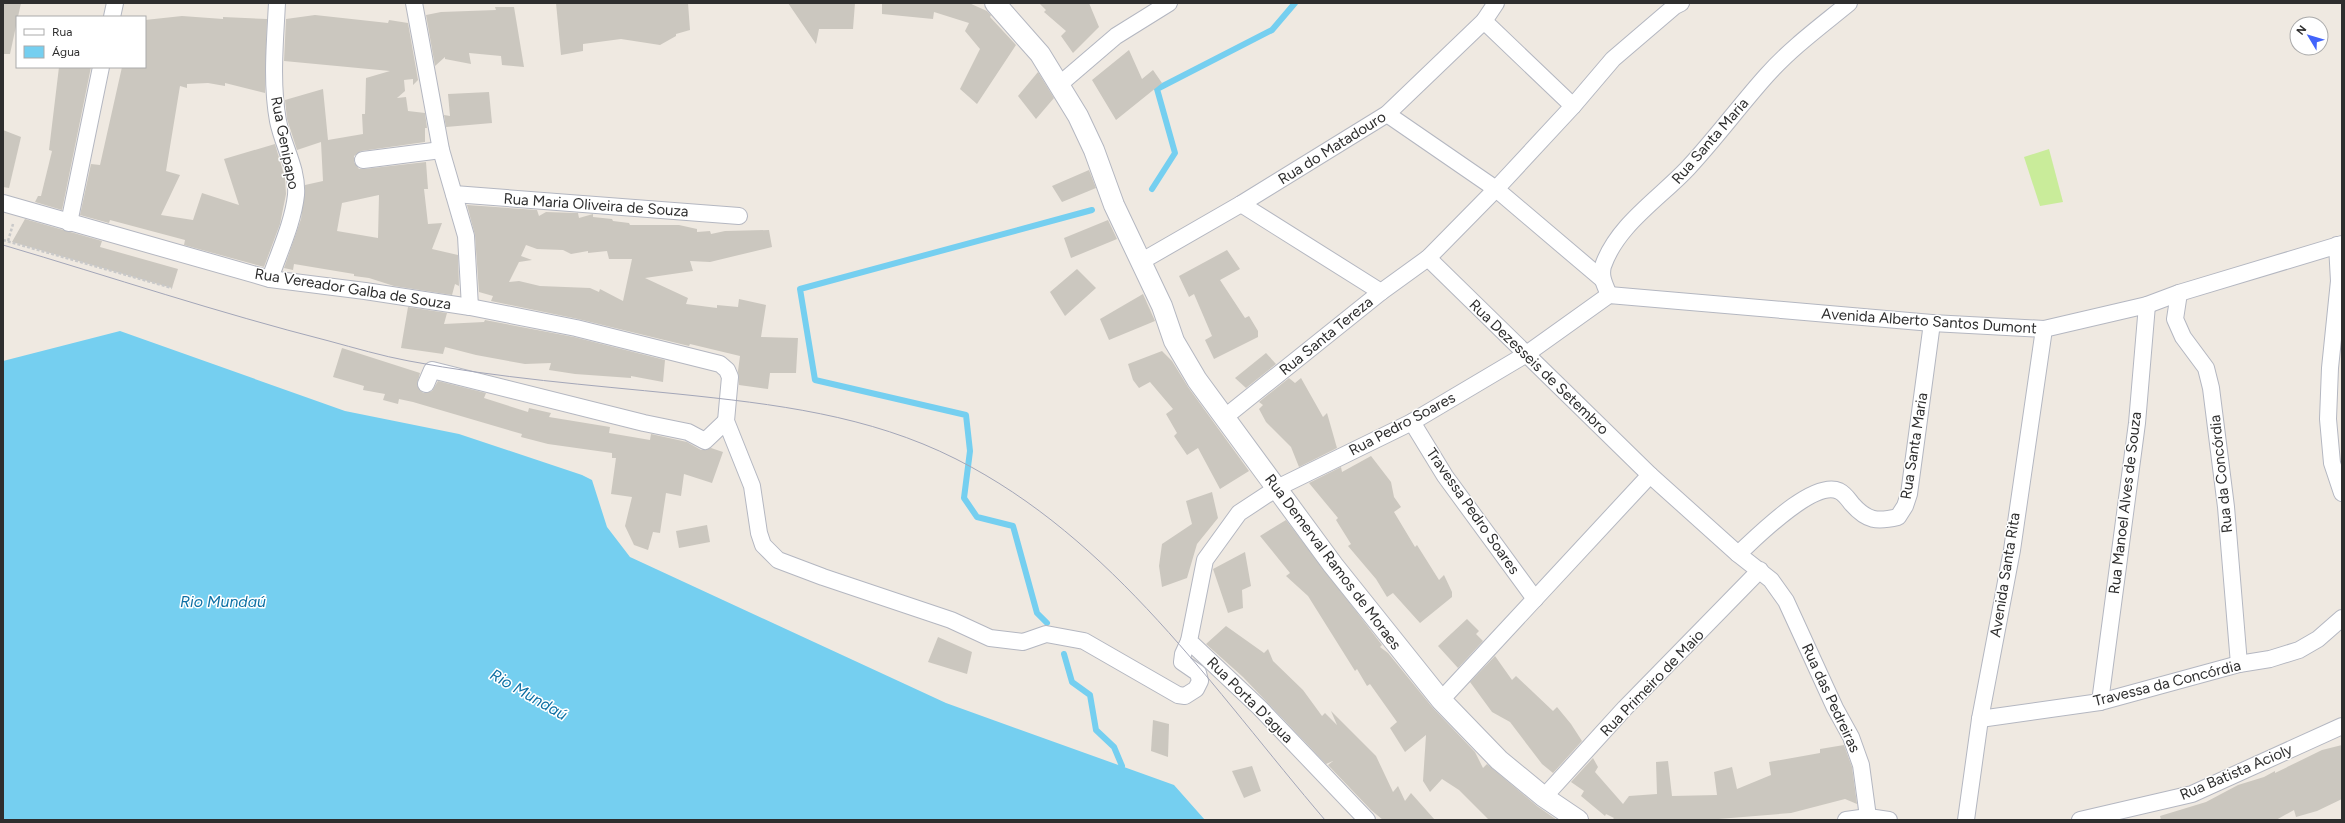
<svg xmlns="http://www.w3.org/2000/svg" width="2345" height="823" viewBox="0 0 2345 823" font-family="Figtree,sans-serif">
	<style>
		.pitch { fill: #c9ec9a }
		.water { fill: #75cff0 }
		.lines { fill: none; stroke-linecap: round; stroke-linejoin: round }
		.stream { stroke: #75cff0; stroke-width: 6 }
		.building { fill: #cbc7bf; fill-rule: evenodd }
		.minor-casing { stroke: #b4b7c1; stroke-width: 18 }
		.tertiary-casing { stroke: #b4b7c1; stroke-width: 22 }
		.path { stroke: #c9c9c9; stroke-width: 2.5; stroke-dasharray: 3 2; stroke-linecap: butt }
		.minor { stroke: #fff; stroke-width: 16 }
		.tertiary { stroke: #fff; stroke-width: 20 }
		.tram { stroke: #a3a6b8; stroke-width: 1 }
		.labels { text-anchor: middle; stroke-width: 3; stroke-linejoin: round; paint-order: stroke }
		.street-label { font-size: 15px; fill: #2e2e2e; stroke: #fff }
		.water-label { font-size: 16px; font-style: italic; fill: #0d6fa3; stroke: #fff }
	</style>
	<rect width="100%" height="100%" fill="#efe9e1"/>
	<polygon class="pitch" points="2049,149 2063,202 2040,206 2024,157"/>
	<polygon class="water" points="120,331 345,411 459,434 582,475 592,480 607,527 630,557 946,703 1174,785 1205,820 3,820 3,361"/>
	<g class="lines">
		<g class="stream">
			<polyline points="1152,189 1175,153 1157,89 1272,30 1295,3"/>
			<polyline points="1047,623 1037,613 1013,526 977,517 964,498 970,451 966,415 815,380 800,289 1092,210"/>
			<polyline points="1064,654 1072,682 1090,695 1096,730 1114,747 1122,766"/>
		</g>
	</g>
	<g class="building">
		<polygon points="3,3 21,3 10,54 3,54"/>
		<polygon points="556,3 688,3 690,30 676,34 676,36 660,45 621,39 583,44 583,51 561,55"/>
		<polygon points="788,3 855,3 853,29 819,29 816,44"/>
		<polygon points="882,3 969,3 987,11 991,15 990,17 1016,45 977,104 960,89 980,49 965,31 969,23 934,12 933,19 882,14"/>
		<polygon points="1039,3 1089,3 1099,27 1073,53 1061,36 1066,31 1044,12 1046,10"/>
		<polygon points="495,7 514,7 524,67 502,65 501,56 469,53 471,64 445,59 445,57 435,66 426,15 441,12 496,10"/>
		<path d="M315,15L388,23L389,20L408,23L418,80L413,85V79L404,80L405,91L397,98L406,97L408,111L425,113L427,128H425V142L361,151L354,156V162L359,169H364L426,162L428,189H424L428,224L442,223L432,249L458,255L459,286L455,284L452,295L394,286L369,278L354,276V274L294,264L293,270L284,268L301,219L305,185L323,181L321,142L297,150L287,119L285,100L323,89L328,140L363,134L362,114H365L366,78L390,71L284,61L286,19ZM379,195L378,238L337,231L342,203Z"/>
		<polygon points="182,16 223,19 223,17 267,19 265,93 225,83 225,86 208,83 187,84 187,88 180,86 166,171 180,175 161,215 193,220 202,193 239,205 224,159 275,144 285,178 286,194 280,224 264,267 184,245 185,240 110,220 109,223 80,215 91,164 100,165 122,67 145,67 145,20"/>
		<polygon points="1129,50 1142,79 1153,70 1162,83 1116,120 1092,80"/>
		<polygon points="59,67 91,67 62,210 35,202 38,196 41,196 52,151 49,150"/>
		<polygon points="1038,72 1054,98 1036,119 1018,96"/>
		<polygon points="489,92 492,123 446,127 444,115 450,116 448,94"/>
		<polygon points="3,130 21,137 9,188 3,187"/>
		<polygon points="1089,170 1096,188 1062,202 1052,186"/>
		<path d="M467,205L537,210L539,216L546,212L576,213H578L579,218L593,214V217L612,219L613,221L629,223L630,225H679L697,229V232L710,231L711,234L725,231L769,230L772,247L710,262L690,261L693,271L645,278L688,298L686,304L717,308V305L738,307L739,299L766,305L761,337L798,338L796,373H770L768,389L739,385L738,371L740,356L690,344L689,346L578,319L491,301L493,296L479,292L475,235ZM526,245L537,249L563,250L571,254L588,251V253L607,251L609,259H632L623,301L600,289L599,292L590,288L540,286L519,281L509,282L519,262L532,260L521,256Z"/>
		<polygon points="25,219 102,241 100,247 178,269 172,288 12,242"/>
		<polygon points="1108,220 1117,239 1071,258 1064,238"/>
		<polygon points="1227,250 1240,269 1220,280 1245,318 1249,316 1258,331 1258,337 1214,359 1205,340 1212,336 1194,294 1189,297 1179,276"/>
		<polygon points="1077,269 1096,288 1065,316 1050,292"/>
		<polygon points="1143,294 1155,321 1109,340 1100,319"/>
		<polygon points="408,307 447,313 444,324 484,322 485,320 574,337 665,360 663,382 631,376 631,378 575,374 549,370 551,363 525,364 476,355 445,347 443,354 401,348"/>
		<polygon points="342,348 420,373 417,385 423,393 432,391 438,381 486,393 484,398 528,412 529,408 551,413 549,417 610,427 609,433 650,440 651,434 687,442 701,450 711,448 723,452 712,483 684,474 681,496 666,493 660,533 653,532 648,550 634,545 625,526 632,497 611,494 616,458 612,458 612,453 548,444 521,437 522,434 413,402 399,399 398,404 383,400 385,394 363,390 364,386 333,377"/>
		<polygon points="1162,351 1172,361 1188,387 1249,471 1220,489 1198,448 1187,455 1174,436 1177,433 1166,414 1173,409 1150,382 1139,388 1133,380 1128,364"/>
		<polygon points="1266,353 1276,364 1246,388 1235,378"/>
		<polygon points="1289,378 1295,383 1301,378 1323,417 1327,413 1337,448 1299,467 1291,447 1266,422 1259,409 1263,405 1259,402"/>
		<polygon points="1371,456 1391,482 1394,497 1401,507 1394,512 1415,547 1417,545 1439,580 1444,575 1452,592 1452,597 1420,623 1393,593 1387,597 1376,579 1348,546 1351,544 1336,520 1338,518 1309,483 1341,467 1342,472"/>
		<polygon points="1212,492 1218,518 1197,544 1187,578 1162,587 1159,566 1162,544 1192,524 1186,501"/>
		<polygon points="1286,520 1382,645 1380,647 1388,653 1433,708 1475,752 1483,768 1487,764 1537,806 1557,820 1489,820 1459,790 1442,779 1430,792 1423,781 1426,735 1405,752 1390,728 1397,722 1370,684 1367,686 1357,669 1355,671 1308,596 1286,576 1290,573 1260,536"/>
		<polygon points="707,525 710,542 679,548 676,531"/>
		<polygon points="1245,552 1251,586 1242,590 1243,608 1228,613 1213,569"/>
		<polygon points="1467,619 1479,631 1476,634 1483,641 1458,668 1438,646"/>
		<polygon points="1226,626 1264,653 1268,649 1273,661 1303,690 1322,716 1325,713 1337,725 1331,711 1376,756 1393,792 1398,786 1405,801 1411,793 1435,820 1383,820 1371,810 1328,765 1333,761 1326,764 1243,677 1206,644"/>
		<polygon points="938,637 972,652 967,674 928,662"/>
		<polygon points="1495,656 1512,680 1516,676 1553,711 1557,707 1571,724 1582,741 1553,773 1542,764 1510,722 1492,712 1470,682"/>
		<polygon points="1153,720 1169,724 1168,757 1151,751"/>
		<polygon points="1844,745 1852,767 1857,804 1845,799 1791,813 1706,820 1612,820 1614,818 1606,814 1605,816 1581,796 1584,791 1571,782 1593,758 1598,767 1595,772 1623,804 1629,796 1657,794 1656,762 1668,761 1672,796 1717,795 1714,772 1732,767 1737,789 1771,775 1769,762 1820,753 1820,749"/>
		<polygon points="2342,745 2342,799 2317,811 2296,817 2294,810 2276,820 2161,820 2160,816 2206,802 2238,785 2264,777 2275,771 2275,773 2322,750"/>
		<polygon points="1252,766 1261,791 1244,798 1232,771"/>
	</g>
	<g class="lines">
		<g class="minor-casing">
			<g id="minor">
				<polyline points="414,3 441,150 466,236 470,307"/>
				<polyline points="112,17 115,3"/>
				<polyline points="1484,21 1573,106"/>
				<polyline points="1060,84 1116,36 1169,3"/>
				<polyline points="1387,114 1496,189 1602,279"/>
				<polyline points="363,160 441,150"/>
				<polyline points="454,194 739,216"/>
				<polyline points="3,203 270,279 365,291 470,307 576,328 720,364 727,370 730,377 726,421 752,486 759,533 763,545 778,560 823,577 951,620 990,638 1023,642 1046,634 1084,641 1178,695 1185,696 1196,689 1200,681 1198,673 1182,662 1183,654 1189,641"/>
				<polyline points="1241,204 1381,292"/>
				<polyline points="69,223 101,67"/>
				<polyline points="2337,245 2339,281 2330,368 2328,419 2332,463 2342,493"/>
				<polyline points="1428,258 1650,475 1738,554 1771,580 1786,601 1835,708 1851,737 1861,765 1868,817"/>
				<polyline points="1142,261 1241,204 1387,114 1484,21 1496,3"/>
				<path d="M270,279C279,252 293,223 296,195C298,169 283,146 278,121C271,83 275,42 277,3"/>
				<polyline points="2179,293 2175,319 2183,337 2206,368 2211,388 2226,507 2239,664"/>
				<path d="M1609,295C1605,285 1600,277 1603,266C1617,225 1660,198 1688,168C1716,138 1740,105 1767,75C1791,48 1821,26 1849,3"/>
				<polyline points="426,384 432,370 644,423 688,432 705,441 726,421"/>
				<polyline points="1225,417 1381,292 1428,258 1496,189 1573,106 1613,59 1675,6 1681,3"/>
				<polyline points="1412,422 1445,476 1535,599"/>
				<path d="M1738,554C1756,538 1813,479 1839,491C1845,494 1848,499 1852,504C1867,521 1877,522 1898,517L1905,506L1909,494L1932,323"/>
				<polyline points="1441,700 1650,475"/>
				<polyline points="2100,702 2137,423 2147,305"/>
				<polyline points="1980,719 2100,702 2239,664 2270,659 2299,650 2318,639 2342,618"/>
				<polyline points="1544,797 1625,708 1760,570"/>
				<polyline points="1367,820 1260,708 1189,641 1205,560 1239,513 1277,488 1412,422 1525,355 1609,295 1932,323 2044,329 2147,305 2179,293 2342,244"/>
				<polyline points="1846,820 1868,817 1889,820"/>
				<polyline points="1966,820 1980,719 2012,550 2044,329"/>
				<polyline points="2080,820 2192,794 2342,726"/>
			</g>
		</g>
		<g class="tertiary-casing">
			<polyline id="tertiary" points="995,3 1040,54 1078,116 1094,150 1114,205 1162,306 1174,341 1197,380 1333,565 1441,700 1499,760 1544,797 1578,820"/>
		</g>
		<g class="path">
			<polyline points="3,240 172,288"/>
			<polyline points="8,241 13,224"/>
		</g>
		<use href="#minor" class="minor"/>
		<use href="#tertiary" class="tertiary"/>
		<path class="tram" d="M3,245C111,277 219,313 329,341C355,348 382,356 409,361C498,378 589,385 678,394C774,404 869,415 956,459C1114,539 1213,689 1325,820"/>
	</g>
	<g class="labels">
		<g class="street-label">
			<text transform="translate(1710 141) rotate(-49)" y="5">Rua Santa Maria</text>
			<text transform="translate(285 143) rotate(79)" y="5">Rua Genipapo</text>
			<text transform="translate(1332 148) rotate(-32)" y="5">Rua do Matadouro</text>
			<text transform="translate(596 205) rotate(4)" y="5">Rua Maria Oliveira de Souza</text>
			<text transform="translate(353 289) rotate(9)" y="5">Rua Vereador Galba de Souza</text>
			<text transform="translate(1929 321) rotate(4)" y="5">Avenida Alberto Santos Dumont</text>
			<text transform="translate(1326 336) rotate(-39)" y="5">Rua Santa Tereza</text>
			<text transform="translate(1539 367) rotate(44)" y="5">Rua Dezesseis de Setembro</text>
			<text transform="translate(1402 424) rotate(-28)" y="5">Rua Pedro Soares</text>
			<text transform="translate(1914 446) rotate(-81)" y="5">Rua Santa Maria</text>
			<text transform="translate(2221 474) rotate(-96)" y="5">Rua da Concórdia</text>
			<text transform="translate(2125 503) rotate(-83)" y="5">Rua Manoel Alves de Souza</text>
			<text transform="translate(1473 511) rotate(55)" y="5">Travessa Pedro Soares</text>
			<text transform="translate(1333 562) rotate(53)" y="5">Rua Demerval Ramos de Moraes</text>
			<text transform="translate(2005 575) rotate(-81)" y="5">Avenida Santa Rita</text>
			<text transform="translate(1652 683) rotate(-46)" y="5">Rua Primeiro de Maio</text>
			<text transform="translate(2167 683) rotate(-14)" y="5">Travessa da Concórdia</text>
			<text transform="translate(1831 698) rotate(65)" y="5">Rua das Pedreiras</text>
			<text transform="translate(1250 700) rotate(45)" y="5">Rua Porta D'agua</text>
			<text transform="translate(2236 772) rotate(-23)" y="5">Rua Batista Acioly</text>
		</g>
		<g class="water-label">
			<text x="223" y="607">Rio Mundaú</text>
			<text transform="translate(529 694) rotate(30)" y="6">Rio Mundaú</text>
		</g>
	</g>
	<rect width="2345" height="823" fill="none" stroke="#2e2e2e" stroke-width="8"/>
	<rect x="16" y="16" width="130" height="52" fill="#ffffff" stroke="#ababab"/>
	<rect x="24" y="29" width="20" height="6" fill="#ffffff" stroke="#ababab"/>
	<text x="52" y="36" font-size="12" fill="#2e2e2e">Rua</text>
	<rect x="24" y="46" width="20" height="12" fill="#75cff0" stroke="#ababab"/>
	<text x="52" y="56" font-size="12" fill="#2e2e2e">Água</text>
	<g transform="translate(2309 36) rotate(308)"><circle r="19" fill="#ffffff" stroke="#ababab"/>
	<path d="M0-3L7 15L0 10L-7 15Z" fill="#4264fb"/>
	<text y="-6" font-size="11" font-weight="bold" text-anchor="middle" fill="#2e2e2e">N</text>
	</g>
</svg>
